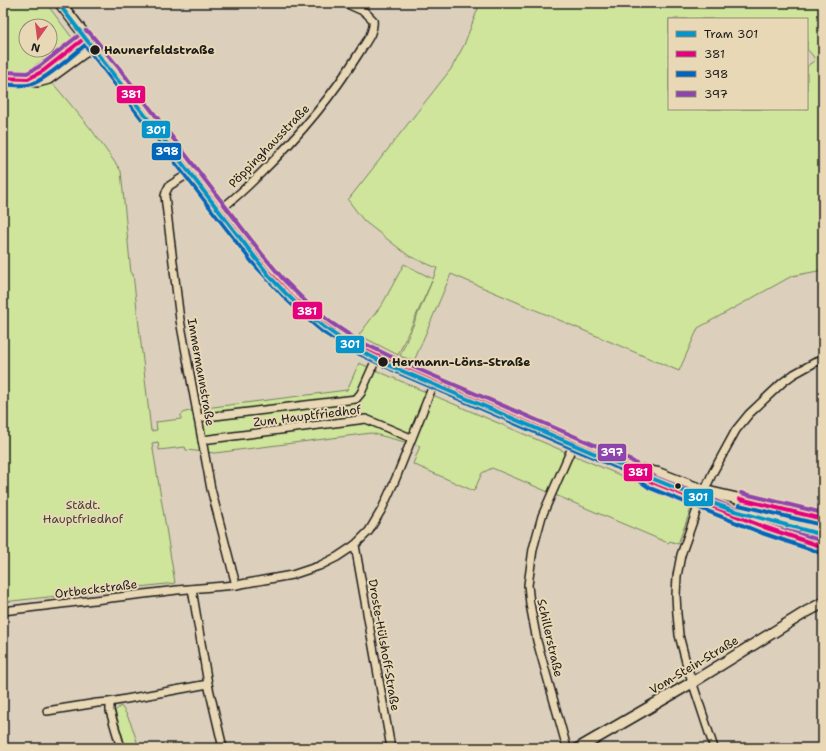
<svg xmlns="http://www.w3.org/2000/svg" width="826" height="751" viewBox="0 0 826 751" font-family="'Shantell Sans',sans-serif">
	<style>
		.green { fill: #cee59b; stroke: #75805c; fill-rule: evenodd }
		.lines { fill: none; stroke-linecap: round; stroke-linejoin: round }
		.street-casing { stroke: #1c1c1c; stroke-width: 10 }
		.secondary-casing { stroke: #1c1c1c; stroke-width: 13 }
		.street { stroke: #e9d8b5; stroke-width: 7 }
		.secondary { stroke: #e9d8b5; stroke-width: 10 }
		.bus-1-casing { stroke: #e9d8b5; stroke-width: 7 }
		.bus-2-casing { stroke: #e9d8b5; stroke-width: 7 }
		.bus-3-casing { stroke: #e9d8b5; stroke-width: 7 }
		.bus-1 { stroke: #e5007d; stroke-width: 4 }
		.bus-2 { stroke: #0065bd; stroke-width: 4 }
		.bus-3 { stroke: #8e44ad; stroke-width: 4 }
		.tram-1-casing { stroke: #e9d8b5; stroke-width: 7 }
		.tram-1 { stroke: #0694ca; stroke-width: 4 }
		.stop-dot { fill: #1c1c1c; stroke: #e9d8b5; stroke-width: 1.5 }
		.labels { text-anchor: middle; stroke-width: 4; stroke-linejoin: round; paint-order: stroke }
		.stop-label { font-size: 12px; font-weight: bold; fill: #1c1c1c; stroke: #e9d8b5; text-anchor: start }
		.street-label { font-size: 12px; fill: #1c1c1c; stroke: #e9d8b5 }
		.park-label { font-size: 12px; fill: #404435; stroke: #e9d8b5 }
		.line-badge { stroke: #e9d8b5; stroke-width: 1.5 }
		.badge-label { font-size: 11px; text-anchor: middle; font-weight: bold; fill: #fff }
	</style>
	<rect width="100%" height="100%" fill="#dcd0bd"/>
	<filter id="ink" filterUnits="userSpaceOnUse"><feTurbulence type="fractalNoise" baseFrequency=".025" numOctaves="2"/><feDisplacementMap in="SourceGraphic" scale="8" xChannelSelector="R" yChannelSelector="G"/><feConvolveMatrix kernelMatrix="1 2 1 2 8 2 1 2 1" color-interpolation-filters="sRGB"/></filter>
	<g filter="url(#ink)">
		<g class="green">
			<path d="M3,3H46L73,39L34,66L56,87L91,129L121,171L131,273L133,274L151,431L157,430L156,422L181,419V415L185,412L205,408L347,390L359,363L442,399L692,506L678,544L670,541L668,543L492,468L482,473L474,491L413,464L420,446L371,433L215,453L186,450L185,447L159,450L158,442L152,443L175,583L3,602ZM26,26H50V50H26Z"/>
			<path d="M480,3H823V270L792,276L698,328L679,371L451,274L414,361L400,356L432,281L398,355L359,335L383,303L404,264L433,279L437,268L409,256L364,221L348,200L451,69L464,45ZM669,19H807V49L813,56L815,60C813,63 809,63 807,67V109H669Z"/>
			<path d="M121,706C131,719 134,733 139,748H126L115,711L117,709Z"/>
		</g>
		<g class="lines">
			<g class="street-casing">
				<g id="street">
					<polyline points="3,78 23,82 38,83 49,80 94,47"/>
					<polyline points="23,79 28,79 43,71 86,37"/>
					<polyline points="191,172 169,186 166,192 165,196 180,320 211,489 236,585"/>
					<path d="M220,210C235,198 248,186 261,173C299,136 331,98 359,53C365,43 375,32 373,20L365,12L345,3"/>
					<polyline points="198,418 356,399 361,393 377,357"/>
					<polyline points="202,440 366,419 411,438"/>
					<polyline points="355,545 391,748"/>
					<polyline points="192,589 208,684 223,748"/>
					<polyline points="3,611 177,590 236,585 292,575 319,566 337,557 355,545 369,531 382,509 396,478 434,383"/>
					<polyline points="47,711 97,703 110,702"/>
					<polyline points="121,748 110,711 110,702 208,684"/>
					<polyline points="567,748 537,641 530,604 528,585 533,549 542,516 574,443"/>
					<polyline points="714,748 687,666 679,635 677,614 676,595 677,576 681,555 700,501 712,474 736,430 749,414 783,382 794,374 823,358"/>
				</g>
			</g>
			<g class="secondary-casing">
				<g id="secondary">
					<path d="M60,3L257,258C277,282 298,306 323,325C364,355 414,374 461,394C517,418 574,443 630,467L652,482L764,527L804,540L823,547"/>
					<polyline points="636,469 658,473 705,491 735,498 775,507 823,519"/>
					<polyline points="579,748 693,682 806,612 823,603"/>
				</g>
			</g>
			<use href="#street" class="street"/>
			<use href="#secondary" class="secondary"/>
			<g class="bus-1-casing">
				<g id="bus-1">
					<polyline points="3,78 28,79 43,71 86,37 268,271 290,295 314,317 340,336 354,345 404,369 630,467 652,482 764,527 823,547"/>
					<polyline points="740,499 823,519"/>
				</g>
			</g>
			<g class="bus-2-casing">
				<g id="bus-2">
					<path d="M3,84C11,85 20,86 28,85C42,83 73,55 85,45L252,262L286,299L310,321L323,332L351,350L401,374L627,472L650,488L762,533L821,553"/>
					<polyline points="739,505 822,525"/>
				</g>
			</g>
			<g class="bus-3-casing">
				<g id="bus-3">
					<polyline points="4,72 27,73 31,71 40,66 83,32 86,31 89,32 119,68 262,254 283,279 306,302 330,322 357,340 406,364 632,461 655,477 766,521 823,541"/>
					<polyline points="741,493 823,513"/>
				</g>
			</g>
			<use href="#bus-1" class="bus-1"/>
			<use href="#bus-2" class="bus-2"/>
			<use href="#bus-3" class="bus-3"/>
			<g class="tram-1-casing">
				<path id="tram-1" d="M58,3L271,278C307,317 338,341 386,364L656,480L715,504L735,511L823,535"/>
			</g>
			<use href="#tram-1" class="tram-1"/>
		</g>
	</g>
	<g class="stop-dot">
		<circle cx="95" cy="50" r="5.5"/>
		<circle cx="383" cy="362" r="5.5"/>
		<circle cx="678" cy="486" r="3.5"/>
	</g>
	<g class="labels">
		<g class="stop-label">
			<text x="104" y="54">Haunerfeldstraße</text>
			<text x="392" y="366">Hermann-Löns-Straße</text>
		</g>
		<g class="street-label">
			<text transform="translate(269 146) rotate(-46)" y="4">Pöppinghausstraße</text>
			<text transform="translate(201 372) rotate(80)" y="4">Immermannstraße</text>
			<text transform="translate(307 416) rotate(-7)" y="4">Zum Hauptfriedhof</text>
			<text transform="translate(96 589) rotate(-7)" y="4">Ortbeckstraße</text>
			<text transform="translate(550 638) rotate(77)" y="4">Schillerstraße</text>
			<text transform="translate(384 645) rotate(80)" y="4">Droste-Hülshoff-Straße</text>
			<text transform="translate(694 665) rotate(-31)" y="4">Vom-Stein-Straße</text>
		</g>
		<g class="park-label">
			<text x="83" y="509">Städt.<tspan x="83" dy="14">Hauptfriedhof</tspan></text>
		</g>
	</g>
	<g class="line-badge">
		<rect x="116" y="85" width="30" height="19" rx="4" fill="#e5007d"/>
		<rect x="141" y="120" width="30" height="19" rx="4" fill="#0694ca"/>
		<rect x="151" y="142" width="31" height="19" rx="4" fill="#0065bd"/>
		<rect x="292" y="301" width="31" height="19" rx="4" fill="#e5007d"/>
		<rect x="335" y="335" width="30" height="19" rx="4" fill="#0694ca"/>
		<rect x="597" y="443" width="30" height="19" rx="4" fill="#8e44ad"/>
		<rect x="623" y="463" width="30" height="19" rx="4" fill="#e5007d"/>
		<rect x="683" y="488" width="31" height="19" rx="4" fill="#0694ca"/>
	</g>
	<g class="badge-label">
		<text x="131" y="98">381</text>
		<text x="156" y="134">301</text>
		<text x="167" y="155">398</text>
		<text x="307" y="315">381</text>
		<text x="350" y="348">301</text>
		<text x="612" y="456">397</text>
		<text x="638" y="476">381</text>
		<text x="698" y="501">301</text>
	</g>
	<rect width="826" height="751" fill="none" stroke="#e9d8b5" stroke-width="16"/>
	<rect x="8" y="8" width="810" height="735" fill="none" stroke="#1c1c1c" stroke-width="1.5" filter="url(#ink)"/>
	<rect x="668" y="18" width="140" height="92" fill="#e9d8b5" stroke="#978d78"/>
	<rect x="676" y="31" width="20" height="6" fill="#0694ca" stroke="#978d78"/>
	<text x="704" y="38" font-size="12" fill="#1c1c1c">Tram 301</text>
	<rect x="676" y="51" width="20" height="6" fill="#e5007d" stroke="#978d78"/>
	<text x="704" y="58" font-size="12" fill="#1c1c1c">381</text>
	<rect x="676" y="71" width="20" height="6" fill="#0065bd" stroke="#978d78"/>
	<text x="704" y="78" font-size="12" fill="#1c1c1c">398</text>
	<rect x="676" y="91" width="20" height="6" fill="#8e44ad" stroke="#978d78"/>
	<text x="704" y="98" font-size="12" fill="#1c1c1c">397</text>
	<g transform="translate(38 38) rotate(194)"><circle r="19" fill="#e9d8b5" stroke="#978d78"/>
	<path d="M0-3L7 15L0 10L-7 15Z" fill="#d1495b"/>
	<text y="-6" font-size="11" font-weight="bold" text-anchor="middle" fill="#1c1c1c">N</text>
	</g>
</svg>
